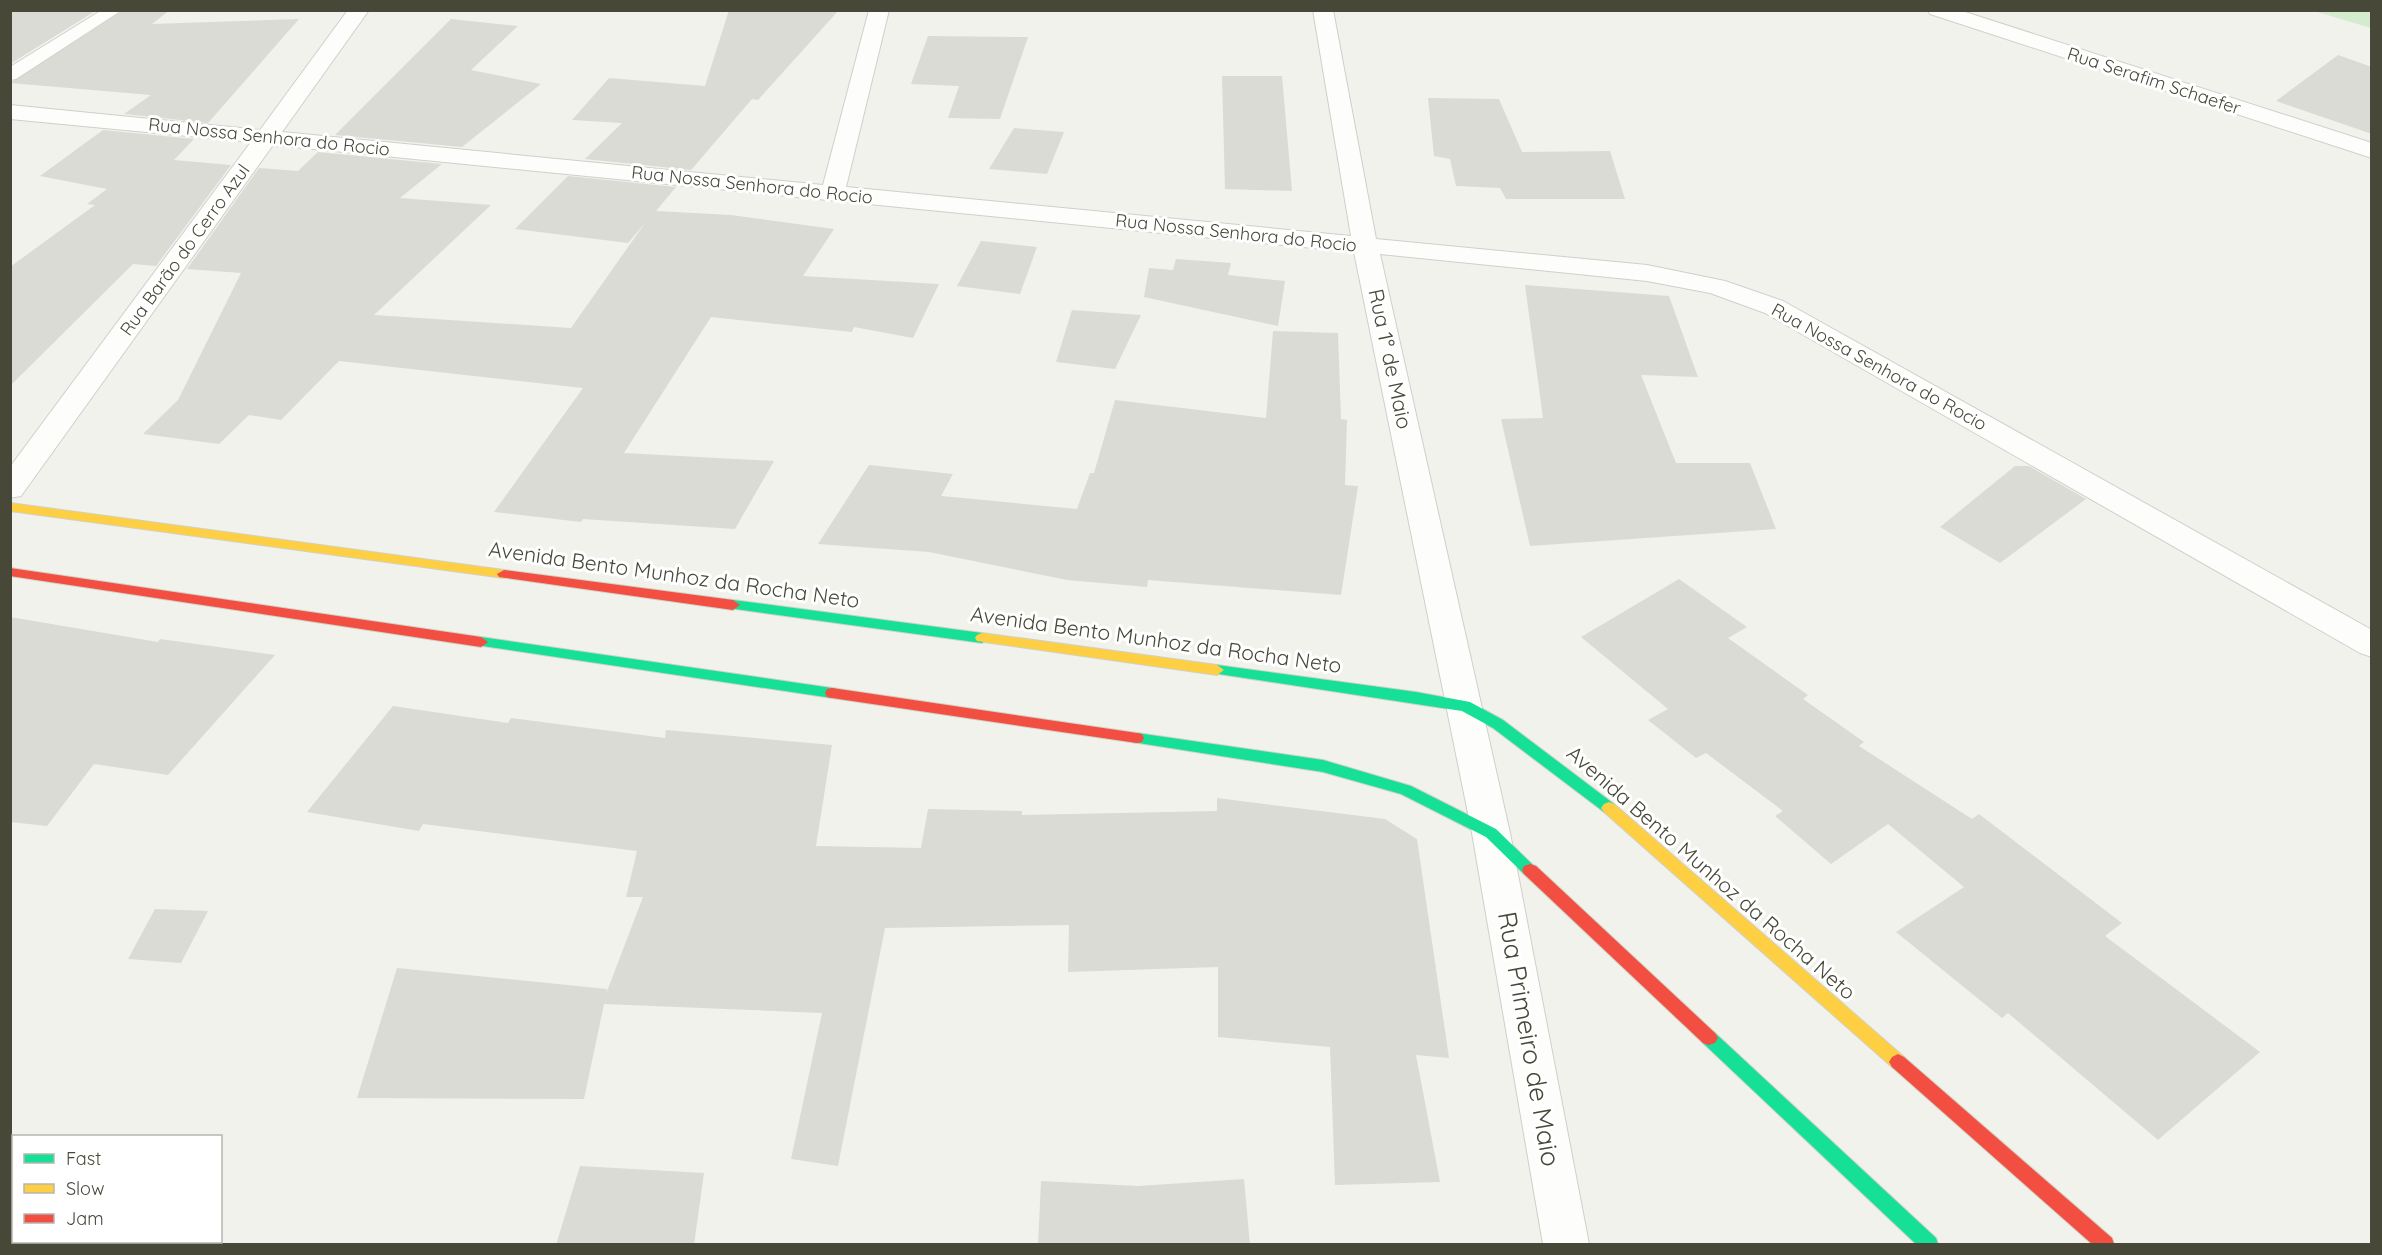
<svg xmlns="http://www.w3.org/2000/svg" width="2382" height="1255" viewBox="0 0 2382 1255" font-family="Quicksand,sans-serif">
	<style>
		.green { fill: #d4ebce }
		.building { fill: #dbdbd5 }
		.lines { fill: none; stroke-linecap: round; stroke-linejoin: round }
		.lane-casing { stroke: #cfd0ca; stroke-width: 2 }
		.street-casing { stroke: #cfd0ca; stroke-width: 2 }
		.fast-casing { stroke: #d0d2c5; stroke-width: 2 }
		.slow-casing { stroke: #d0d2c5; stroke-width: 2 }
		.jam-casing { stroke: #d0d2c5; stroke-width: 2 }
		.lane { fill: #fdfdfc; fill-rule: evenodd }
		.street { fill: #fdfdfc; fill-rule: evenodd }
		.fast { fill: #16e098; fill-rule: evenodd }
		.slow { fill: #ffcf43; fill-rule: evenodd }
		.jam { fill: #f24e42; fill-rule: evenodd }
		.labels { text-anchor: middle; stroke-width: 6; stroke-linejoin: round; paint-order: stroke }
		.far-street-label { font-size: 18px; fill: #474838; stroke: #fff }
		.street-label { font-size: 21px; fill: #474838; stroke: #fff }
		.near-street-label { font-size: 26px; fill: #474838; stroke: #fff }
	</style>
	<rect width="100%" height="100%" fill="#f1f2ec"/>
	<polygon class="green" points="2314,11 2371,11 2371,28"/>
	<g class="building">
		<polygon points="10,10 97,10 10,64"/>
		<polygon points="124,10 170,10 152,24 299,19 208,123 124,114 151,95 10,83"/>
		<polygon points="729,10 839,10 758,100 752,99 691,170 585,159 622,123 572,120 609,78 705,86"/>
		<polygon points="451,19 518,26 471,70 541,84 462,147 335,135"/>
		<polygon points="928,36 1028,37 1000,119 948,118 959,86 911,84"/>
		<polygon points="2338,55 2372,67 2372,134 2276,101"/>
		<polygon points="1222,76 1282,76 1292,191 1225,189"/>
		<polygon points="1428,98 1499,99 1522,152 1610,151 1625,199 1506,199 1500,188 1456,186 1450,159 1434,156"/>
		<polygon points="1014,128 1064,132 1047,174 989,169"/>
		<polygon points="103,130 194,139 174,160 231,165 156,266 133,264 10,386 10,267 95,205 87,204 107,189 40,176"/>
		<polygon points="318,152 442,164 400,198 491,205 374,315 571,328 645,223 628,243 515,229 568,176 676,187 656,211 731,215 834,229 803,276 939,284 913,338 854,327 852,332 711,317 624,453 774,461 735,529 583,519 581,522 494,512 583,388 339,361 281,420 249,415 219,444 143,434 178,400 241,273 187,269 259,168 298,171"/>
		<polygon points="981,241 1037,247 1020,294 957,286"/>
		<polygon points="1176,259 1231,263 1228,275 1285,281 1278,326 1144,297 1149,268 1173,270"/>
		<polygon points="1525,285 1669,296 1698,377 1641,375 1676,463 1750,463 1776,529 1530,546 1501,419 1543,418"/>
		<polygon points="1072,310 1141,315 1115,369 1056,362"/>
		<polygon points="1273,331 1338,333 1341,419 1347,420 1345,485 1358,486 1341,595 1148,580 1147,587 1067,580 929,552 818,544 869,465 953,474 941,496 1077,509 1090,473 1094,473 1115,400 1266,418"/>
		<polygon points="2015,466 2029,466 2086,499 2000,563 1940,527"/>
		<polygon points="1679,579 1747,627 1728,638 1808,695 1803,699 1864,742 1859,746 1972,819 1979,814 2122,923 2105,936 2260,1052 2158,1140 2008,1013 2002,1018 1896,932 1964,887 1888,824 1831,864 1775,816 1783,811 1706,753 1696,758 1648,720 1668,709 1581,637"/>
		<polygon points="10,617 158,642 160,639 275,655 168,775 94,764 47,826 10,822"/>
		<polygon points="393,706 508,723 511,718 665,738 666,730 832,745 816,846 921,848 928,809 1022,811 1022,815 1217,811 1217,798 1385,819 1417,839 1449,1058 1416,1055 1440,1182 1335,1185 1330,1047 1218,1037 1218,967 1068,972 1069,925 885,928 838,1166 791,1159 822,1013 604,1004 584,1099 357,1098 397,968 607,989 606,994 643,897 626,897 637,851 423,824 419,831 307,812"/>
		<polygon points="155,909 208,911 181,963 128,959"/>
		<polygon points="580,1166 704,1173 694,1245 556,1245"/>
		<polygon points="1244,1179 1250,1245 1038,1245 1041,1181 1138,1186"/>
	</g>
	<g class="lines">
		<g class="lane-casing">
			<polygon id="lane" points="102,10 122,10 16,79 10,80 10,67"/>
		</g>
		<g class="street-casing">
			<g id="street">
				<polygon points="348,10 369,10 282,132 823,185 869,10 889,10 846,187 1351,236 1313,10 1333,10 1376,239 1647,265 1725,281 1783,301 2372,630 2372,657 2360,653 1765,313 1710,293 1647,281 1380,254 1510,833 1589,1244 1543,1244 1472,833 1354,252 273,145 21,496 10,498 10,467 251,142 10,119 10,105 260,130"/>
				<polygon points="1927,10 1959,10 2372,143 2372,158 1930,14"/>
			</g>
		</g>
		<g class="fast-casing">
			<g id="fast">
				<polygon points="733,600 982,633 989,638 982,643 728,608 726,605 728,602"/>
				<polygon points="481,637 832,688 837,689 839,693 837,697 832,698 476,645 474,642"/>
				<polygon points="1217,665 1416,692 1470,702 1503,720 1614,804 1617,808 1614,812 1609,814 1604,812 1493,728 1462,711 1212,673 1210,670 1212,667"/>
				<polygon points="1137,733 1323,760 1411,786 1496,829 1538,870 1536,874 1530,876 1524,874 1486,837 1401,794 1323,772 1132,742 1130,738 1132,734"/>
				<polygon points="1709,1031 1715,1033 1936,1238 1938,1244 1916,1244 1703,1043 1700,1038 1703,1033"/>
			</g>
		</g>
		<g class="slow-casing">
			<g id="slow">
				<polygon points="10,503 504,570 511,574 504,578 10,511"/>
				<polygon points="982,633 1217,665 1224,670 1217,675 977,641 975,638 977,635"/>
				<polygon points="1609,802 1614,804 1904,1057 1907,1062 1904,1067 1898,1070 1892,1067 1604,812 1601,808 1604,804"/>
			</g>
		</g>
		<g class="jam-casing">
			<g id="jam">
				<polygon points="10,568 481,637 488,642 481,647 10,576"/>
				<polygon points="504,570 733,600 740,605 733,610 499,577 497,574"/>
				<polygon points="832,688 1137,733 1142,734 1144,738 1142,742 1137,743 832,698 827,697 825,693 827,689"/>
				<polygon points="1530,864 1536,866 1715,1033 1718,1038 1715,1043 1709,1045 1703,1043 1524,874 1522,870 1524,866"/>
				<polygon points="1898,1054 1904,1057 2112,1238 2114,1244 2092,1244 1892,1067 1889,1062 1892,1057"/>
			</g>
		</g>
		<use href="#lane" class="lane"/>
		<use href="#street" class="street"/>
		<use href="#fast" class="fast"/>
		<use href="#slow" class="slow"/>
		<use href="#jam" class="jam"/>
	</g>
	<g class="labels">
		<g class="far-street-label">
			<text transform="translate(2154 81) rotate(18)" y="6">Rua Serafim Schaefer</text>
			<text transform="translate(269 137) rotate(6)" y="6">Rua Nossa Senhora do Rocio</text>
			<text transform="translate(752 185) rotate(6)" y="6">Rua Nossa Senhora do Rocio</text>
			<text transform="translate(1236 233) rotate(6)" y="6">Rua Nossa Senhora do Rocio</text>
			<text transform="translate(185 250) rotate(-54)" y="6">Rua Barão do Cerro Azul</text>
			<text transform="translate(1879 367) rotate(29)" y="6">Rua Nossa Senhora do Rocio</text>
		</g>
		<g class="street-label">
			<text transform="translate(1390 359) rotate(78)" y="7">Rua 1° de Maio</text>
			<text transform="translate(674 575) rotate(8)" y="7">Avenida Bento Munhoz da Rocha Neto</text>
			<text transform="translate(1156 640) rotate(8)" y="7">Avenida Bento Munhoz da Rocha Neto</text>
			<text transform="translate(1711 873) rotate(41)" y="7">Avenida Bento Munhoz da Rocha Neto</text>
		</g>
		<g class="near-street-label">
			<text transform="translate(1529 1039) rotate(80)" y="9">Rua Primeiro de Maio</text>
		</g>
	</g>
	<rect width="2382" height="1255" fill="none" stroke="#474838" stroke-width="24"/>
	<rect x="12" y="1135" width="210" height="108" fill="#ffffff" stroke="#b5b6af" stroke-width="1.5"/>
	<rect x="24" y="1154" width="30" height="9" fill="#16e098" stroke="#b5b6af" stroke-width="1.5"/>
	<text x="66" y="1165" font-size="18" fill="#474838">Fast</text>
	<rect x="24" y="1184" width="30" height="9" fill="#ffcf43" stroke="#b5b6af" stroke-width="1.5"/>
	<text x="66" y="1195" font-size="18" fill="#474838">Slow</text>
	<rect x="24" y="1214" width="30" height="9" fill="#f24e42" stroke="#b5b6af" stroke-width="1.5"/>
	<text x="66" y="1225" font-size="18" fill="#474838">Jam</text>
</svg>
